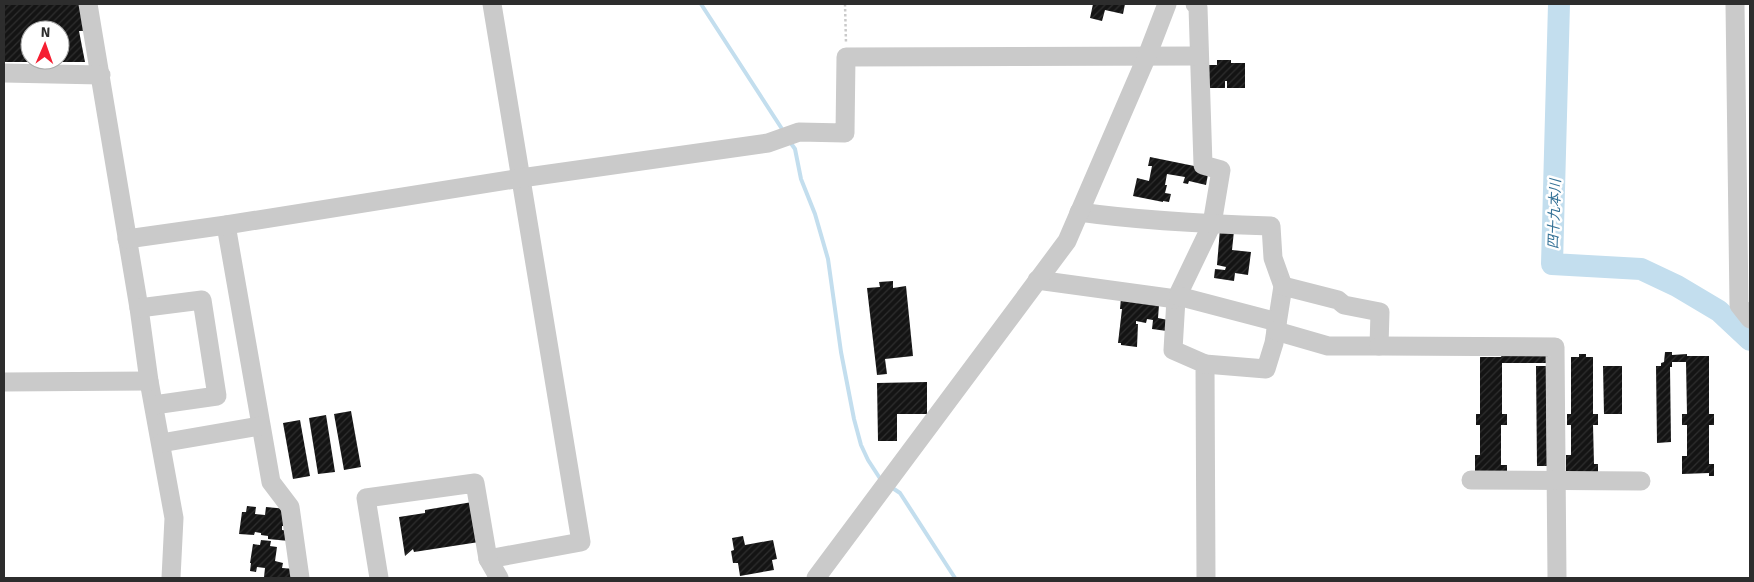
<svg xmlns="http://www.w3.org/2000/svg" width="1754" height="582" viewBox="0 0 1754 582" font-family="Signika,'Noto Sans JP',sans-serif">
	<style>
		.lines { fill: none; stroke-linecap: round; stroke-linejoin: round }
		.stream { stroke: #c3deee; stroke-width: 4 }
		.river { stroke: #c3deee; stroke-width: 22 }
		.building { fill: url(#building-hatch); fill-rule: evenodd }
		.path { stroke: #cacaca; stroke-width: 2.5; stroke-dasharray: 2.5 2.5; stroke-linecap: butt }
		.minor { stroke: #cacaca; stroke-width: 19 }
		.labels { text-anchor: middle; stroke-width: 5; stroke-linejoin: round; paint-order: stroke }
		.water-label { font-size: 14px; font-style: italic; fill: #347196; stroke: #fff }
	</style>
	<defs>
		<pattern id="building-hatch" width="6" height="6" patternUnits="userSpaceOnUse" patternTransform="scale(1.25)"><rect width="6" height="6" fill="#141414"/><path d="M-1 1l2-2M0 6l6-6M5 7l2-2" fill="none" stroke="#2e2e2e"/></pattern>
	</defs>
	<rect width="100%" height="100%" fill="#fff"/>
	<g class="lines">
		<g class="stream">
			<polyline points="701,4 784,132"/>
			<polyline points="790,142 795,149 801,179 815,214 828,259 841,352 854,419 861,445 868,460 881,480"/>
			<polyline points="891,487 900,493 955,578"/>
		</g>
		<polyline class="river" points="1559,4 1552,264 1641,269 1677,286 1719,311 1750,340"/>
	</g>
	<g class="building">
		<path d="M4,4H86V31H79L85,62H4ZM30,30H60V60H30Z"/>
		<polygon points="1093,4 1125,4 1123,14 1105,10 1102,21 1090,18"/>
		<polygon points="1217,60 1231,60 1231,63 1245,63 1245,88 1227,88 1227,81 1225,81 1225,88 1206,88 1206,65 1217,65"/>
		<polygon points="1150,157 1209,169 1206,185 1189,181 1188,184 1183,183 1185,177 1167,174 1165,185 1167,185 1165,193 1171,194 1169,202 1163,201 1163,202 1133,196 1137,178 1149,181 1152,166 1148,166"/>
		<polygon points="1220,229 1234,231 1232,250 1251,252 1248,275 1235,273 1234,281 1214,278 1215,269 1225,270 1226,267 1217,265"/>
		<polygon points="893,281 893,288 906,286 913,356 885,359 887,374 877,375 867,288 880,287 879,282"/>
		<polygon points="1121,298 1159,305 1158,318 1168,320 1167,331 1152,329 1153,320 1147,319 1146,323 1136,321 1136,324 1138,324 1137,347 1121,345 1121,343 1118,343 1122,309 1120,309"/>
		<polygon points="1665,352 1672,352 1672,355 1687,354 1687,356 1709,356 1709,414 1714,414 1714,425 1709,425 1709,464 1714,464 1714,476 1709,476 1709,473 1682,474 1682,456 1687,456 1687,425 1682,425 1682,414 1687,414 1686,362 1672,362 1672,367 1670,367 1671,442 1657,443 1656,366 1661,366 1661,363 1664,362"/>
		<polygon points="1548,354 1548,363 1502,363 1502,414 1507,414 1507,425 1501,425 1501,465 1507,465 1507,472 1475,472 1475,455 1480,455 1480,425 1476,425 1476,414 1480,414 1480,357 1501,357 1502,355"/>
		<polygon points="1579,354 1586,354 1586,357 1593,357 1593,414 1598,414 1598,425 1593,425 1594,464 1598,464 1598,472 1566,472 1566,455 1571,455 1571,425 1567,425 1567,414 1571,414 1571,357 1579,357"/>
		<polygon points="1536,366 1546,366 1547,466 1537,466"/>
		<polygon points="1603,366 1622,366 1622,414 1604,414"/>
		<polygon points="927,382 927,414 897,414 897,441 878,441 877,383"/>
		<polygon points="351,411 361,467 344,470 334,414"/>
		<polygon points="326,415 335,472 318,474 309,418"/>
		<polygon points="300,420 310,476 293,479 283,423"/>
		<polygon points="484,500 479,542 414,552 413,549 405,556 399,517 425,513 425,510"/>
		<polygon points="247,506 256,507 255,514 265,515 266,507 287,509 285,526 282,526 282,530 290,531 289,541 268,539 268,536 261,535 261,533 255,532 254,535 239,534 242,512 246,512"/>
		<polygon points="743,536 745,545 773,540 777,559 772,560 774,570 740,576 738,563 733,563 731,551 734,550 732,538"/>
		<polygon points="261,540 271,541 270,546 277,547 275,561 283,563 282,568 295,569 293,578 264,577 265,568 257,567 256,572 250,571 251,563 250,563 253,544 260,545"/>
	</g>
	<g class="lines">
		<polyline class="path" points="845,4 846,43"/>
		<g class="minor">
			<polyline points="88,4 139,308 149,381 174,518 171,578"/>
			<polyline points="492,4 581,542 488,559 499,578"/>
			<polyline points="1195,4 1198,7 1203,165 1221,170 1212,224 1176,299 1173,350 1205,364 1206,578"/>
			<polyline points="1735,4 1739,305 1750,319"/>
			<polyline points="4,73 101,75"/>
			<path d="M1079,212C1143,221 1207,224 1271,226L1273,258L1283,286L1274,343L1266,369L1205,364"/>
			<polyline points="226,225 271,482 290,507 300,578"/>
			<polyline points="127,239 226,225 521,178 768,143 799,132 845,133 846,57 1199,56"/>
			<polyline points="1037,280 1176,299"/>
			<polyline points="1178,296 1277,322"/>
			<polyline points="139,308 202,300 217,396 154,405"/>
			<polyline points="1276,331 1328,346 1379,346 1380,312 1344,305 1338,300 1283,286"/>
			<polyline points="1379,346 1555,347 1557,578"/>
			<polyline points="4,382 149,381"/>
			<polyline points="161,443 260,426"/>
			<polyline points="1471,480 1641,481"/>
			<polyline points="379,578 366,498 475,483 488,559"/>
			<polyline points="816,578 1067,241 1147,56 1167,4"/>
		</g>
	</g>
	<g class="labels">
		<g class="water-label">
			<text transform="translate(1554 214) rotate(-88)" y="5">四十九本川</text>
		</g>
	</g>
	<rect width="1754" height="582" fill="none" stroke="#2d2d2d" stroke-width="10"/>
	<g transform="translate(45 45) rotate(2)"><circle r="24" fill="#ffffff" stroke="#ababab"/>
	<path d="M0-4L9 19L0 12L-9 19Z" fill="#f51e31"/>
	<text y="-8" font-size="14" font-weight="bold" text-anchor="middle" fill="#2d2d2d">N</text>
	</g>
</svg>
